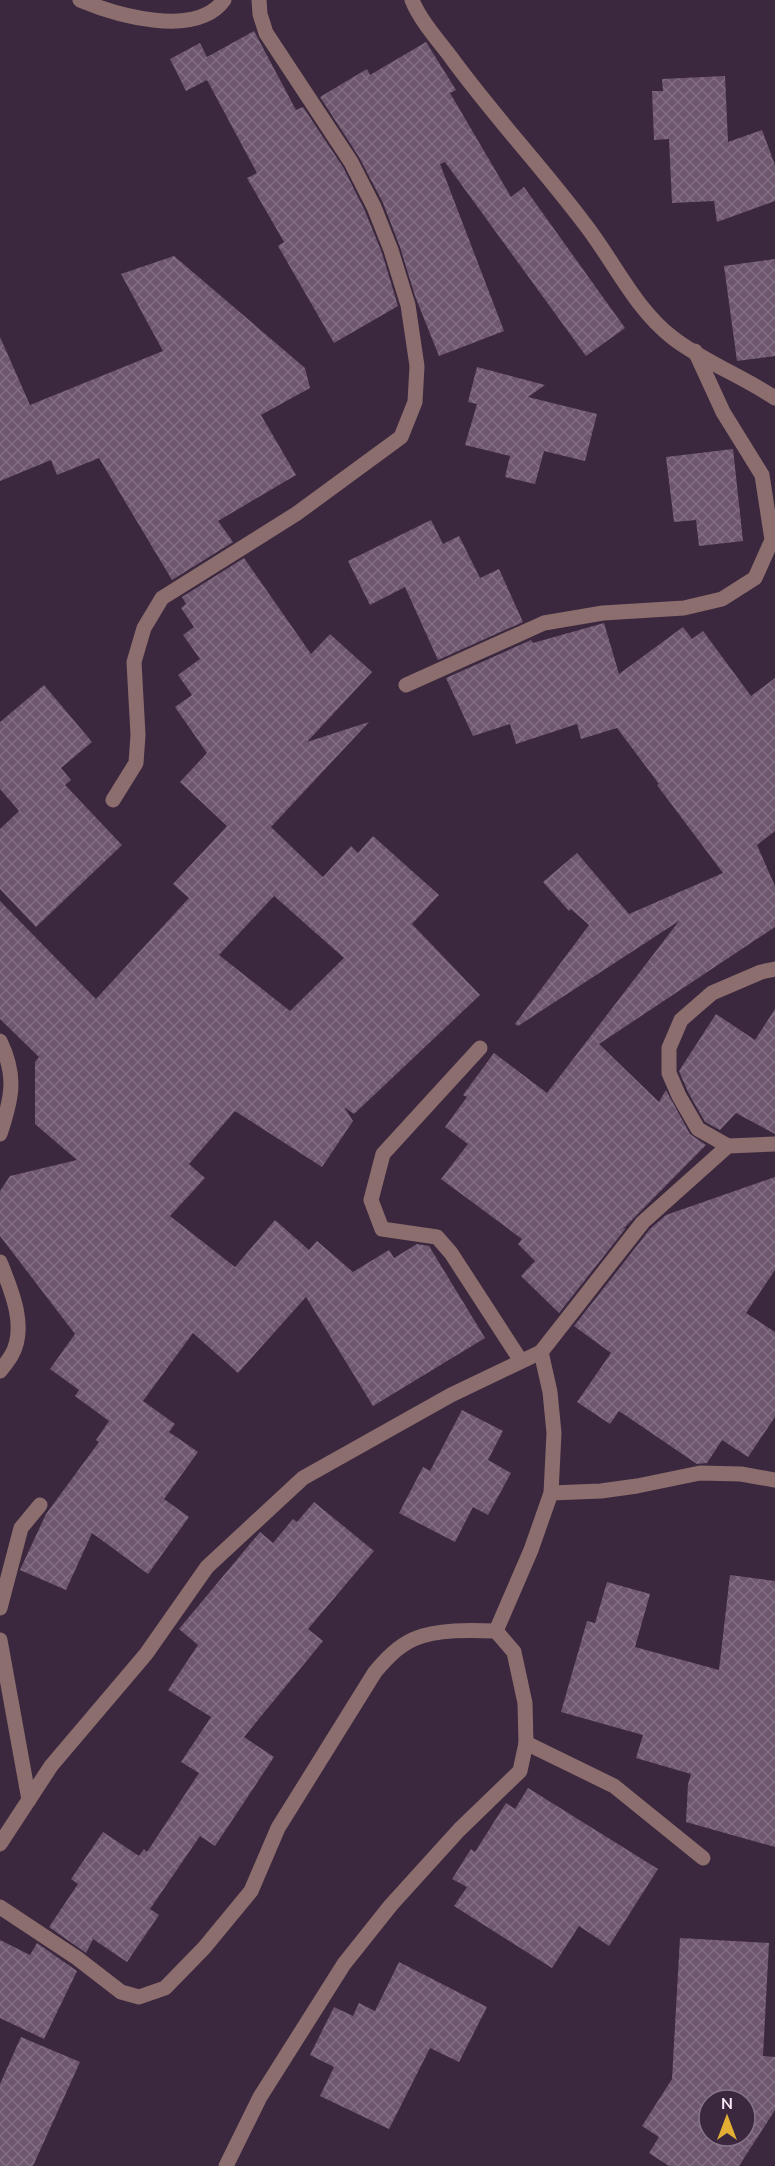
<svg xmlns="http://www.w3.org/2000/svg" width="775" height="2166" viewBox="0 0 775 2166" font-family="'Nunito Sans',sans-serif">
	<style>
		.building { fill: url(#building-cross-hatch); fill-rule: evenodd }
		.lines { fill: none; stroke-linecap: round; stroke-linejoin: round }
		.minor { stroke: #8c6e6e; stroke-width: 15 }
	</style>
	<defs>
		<pattern id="building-cross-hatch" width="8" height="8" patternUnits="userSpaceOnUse" patternTransform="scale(1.5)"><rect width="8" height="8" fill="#6d566e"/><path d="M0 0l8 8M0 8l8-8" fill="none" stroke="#836e83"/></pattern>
	</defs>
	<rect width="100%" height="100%" fill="#3c283e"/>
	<g class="building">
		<polygon points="254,31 296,110 303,107 343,167 365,211 382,253 398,306 334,343 278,246 284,242 247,178 257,173 207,80 186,91 170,59 200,43 207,57"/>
		<polygon points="426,42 456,90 450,93 511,197 524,187 625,328 586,356 445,162 440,164 504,331 439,356 415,296 400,247 383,203 359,157 320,97 367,69 370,75"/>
		<polygon points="725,76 728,142 762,130 775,165 775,201 717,222 714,201 672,203 669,139 654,140 652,91 663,91 662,79"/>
		<polygon points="174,256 305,368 310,388 261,415 296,475 218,521 233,542 172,580 99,458 57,475 51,460 0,481 0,337 30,405 163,351 121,274"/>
		<polygon points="775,259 775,356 737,361 724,266"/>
		<polygon points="477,367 545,385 528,397 597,414 585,461 544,451 535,484 505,477 510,456 465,445 477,404 468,402"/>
		<polygon points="733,449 743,541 699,546 696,520 674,522 666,457"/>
		<polygon points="431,520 443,544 459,536 480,578 499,569 523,622 438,660 405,587 370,605 348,561"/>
		<path d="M244,558L311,654L330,634L372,672L307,742L369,722L271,827L323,877L351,846L358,853L373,836L439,895L412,924L480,995L354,1114L344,1107L353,1121L322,1167L235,1111L189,1164L205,1178L170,1216L235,1267L275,1220L309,1250L317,1241L353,1272L389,1250L394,1258L417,1244L429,1246L485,1338L373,1406L306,1297L238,1373L193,1333L143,1401L175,1424L169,1432L198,1452L164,1499L189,1517L148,1574L92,1533L66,1590L20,1570L46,1514L99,1442L96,1440L109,1421L75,1396L79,1390L50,1369L75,1334L0,1236V1191L10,1176L77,1160L35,1124V1062L39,1057L0,1019V901L96,999L189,898L173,884L227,826L180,782L207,753L175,707L192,695L178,675L200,659L183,635L194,627L181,608L186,604L182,597ZM274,896L344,958L290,1011L219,955Z"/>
		<polygon points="604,623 619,674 683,627 692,639 703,631 751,696 775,678 775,831 757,845 775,886 775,927 599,1044 659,1102 666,1090 690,1134 706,1145 623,1229 626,1228 559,1313 521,1276 535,1261 518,1244 522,1239 441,1179 468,1144 445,1127 467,1097 463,1095 494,1053 547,1093 679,921 518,1026 515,1024 589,925 571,909 569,911 543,882 577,853 629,914 723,873 657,785 659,784 617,728 581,739 577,724 516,744 510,724 473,736 446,678 531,640 533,643"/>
		<polygon points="44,685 92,742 61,768 71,780 65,785 122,845 36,927 0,889 0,829 19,811 0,789 0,722"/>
		<polygon points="775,1009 775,1134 736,1113 720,1130 705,1122 688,1092 679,1071 716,1014 755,1040"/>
		<polygon points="775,1177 775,1270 746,1313 775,1332 775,1417 748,1457 722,1440 707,1463 697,1464 619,1411 610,1424 577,1402 611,1353 574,1326 650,1229 666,1215"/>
		<polygon points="462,1410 503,1431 488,1460 511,1473 488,1515 473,1507 455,1542 399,1513 423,1467 430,1471"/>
		<polygon points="314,1502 374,1551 308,1629 323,1641 244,1737 274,1757 215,1846 200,1836 150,1909 159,1915 127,1962 93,1939 86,1953 49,1927 78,1884 71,1879 103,1832 139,1856 144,1849 147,1852 199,1773 181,1762 211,1717 168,1690 198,1645 179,1629 260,1532 273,1543 293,1519 297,1522"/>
		<polygon points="730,1575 775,1581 775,1847 686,1822 688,1784 691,1774 636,1758 643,1735 561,1712 587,1621 595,1623 607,1582 650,1594 635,1647 719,1670"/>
		<polygon points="528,1788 658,1869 609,1946 579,1926 552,1968 454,1906 467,1887 452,1879 471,1849 475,1852 506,1803 515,1809"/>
		<path d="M680,1938L769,1943L763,2056L775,2057V2110L739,2166H669L649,2153L659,2137L642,2126L672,2079ZM709,2100H745V2136H709Z"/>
		<polygon points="0,1940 30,1955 37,1943 77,1971 44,2039 0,2018"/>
		<polygon points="399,1962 487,2007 459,2062 430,2048 389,2129 320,2096 334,2067 310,2055 334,2007 353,2016 359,2003 375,2011"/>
		<polygon points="21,2037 80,2062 33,2166 0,2166 0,2084"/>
	</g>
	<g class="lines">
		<g class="minor">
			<path d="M80,0C116,15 196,39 224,0"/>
			<path d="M412,0C420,20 437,39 450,56C492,114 541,166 584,223C614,261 634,308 673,338C704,362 742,376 775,398"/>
			<polyline points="406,685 544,623 603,613 684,608 722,599 755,578 772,540 762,475 723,412 695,351"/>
			<polyline points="113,800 136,763 138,735 134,662 144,628 162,598 296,514 401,437 415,402 417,366 408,305 391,250 374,207 351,162 266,33 260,14 259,0"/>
			<path d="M0,1041C17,1076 12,1098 0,1134"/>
			<polyline points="480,1048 383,1154 371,1200 382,1229 437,1237 451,1253 521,1361"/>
			<polyline points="728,1146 698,1129 679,1096 669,1073 669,1048 681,1020 712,993 761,972 775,969"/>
			<path d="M0,1262C11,1289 28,1328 11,1356C8,1361 4,1366 0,1371"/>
			<polyline points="551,1493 601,1491 637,1486 700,1473 741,1474 775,1480"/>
			<polyline points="0,1608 21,1528 40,1505"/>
			<polyline points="0,1640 29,1800"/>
			<polyline points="526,1743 614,1786 703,1858"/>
			<polyline points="0,1844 51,1766 146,1654 207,1567 303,1478 451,1395 541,1352 643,1222 728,1146 775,1144"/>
			<path d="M0,1907L77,1958L121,1992L139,1997L165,1988L204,1948L251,1891L278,1828L375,1672C386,1659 398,1646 414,1639C437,1629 471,1630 496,1631L531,1550L551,1493L554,1433L550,1392L541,1352"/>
			<polyline points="226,2166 260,2097 344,1964 391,1905 459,1830 520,1771 526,1743 525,1703 514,1652 496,1631"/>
		</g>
	</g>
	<g transform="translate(727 2118)"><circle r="28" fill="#3c283e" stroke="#877689" stroke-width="1.5"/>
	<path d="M0-4.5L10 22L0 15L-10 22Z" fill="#e2af34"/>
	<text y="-9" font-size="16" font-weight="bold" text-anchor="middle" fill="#f8ebf9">N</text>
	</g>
</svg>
